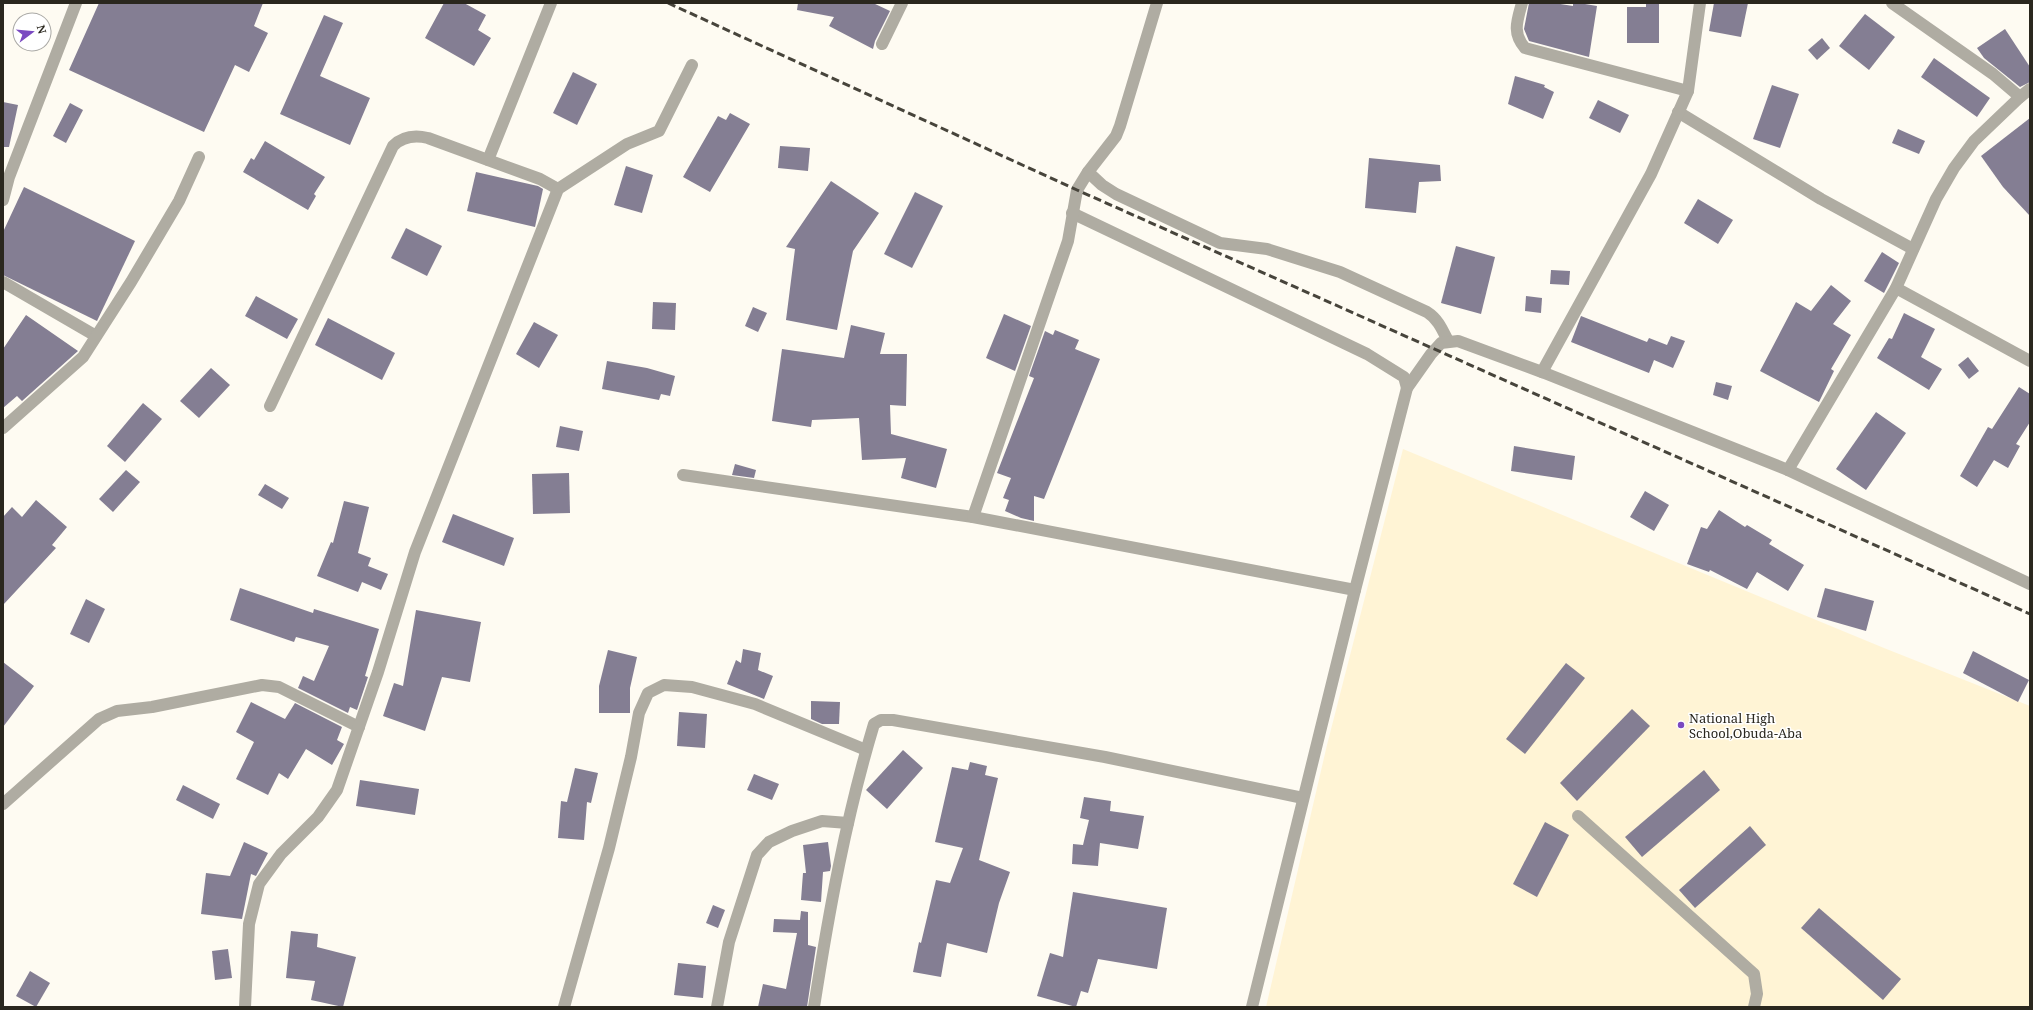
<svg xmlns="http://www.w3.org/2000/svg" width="2033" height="1010" viewBox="0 0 2033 1010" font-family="'Noto Serif',serif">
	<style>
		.built { fill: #fff4d5 }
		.building { fill: #847e93 }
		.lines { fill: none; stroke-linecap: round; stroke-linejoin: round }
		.minor { stroke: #afaca2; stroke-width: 12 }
		.rail { stroke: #47443b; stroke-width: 3; stroke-dasharray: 8 4; stroke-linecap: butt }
		.poi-dot { fill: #7a49c1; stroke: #fff; stroke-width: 1.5 }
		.labels { text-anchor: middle; stroke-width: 3; stroke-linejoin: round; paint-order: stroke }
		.poi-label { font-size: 13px; fill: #2a271e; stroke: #fff; text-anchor: start }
	</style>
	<rect width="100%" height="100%" fill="#fefbf2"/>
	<polygon class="built" points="1403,449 1884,648 2030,706 2030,1007 1266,1007 1327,745"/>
	<g class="building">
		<polygon points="99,3 263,3 254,26 268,33 249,72 235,65 204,132 69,70"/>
		<polygon points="444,3 464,3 486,15 478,30 491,38 474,66 425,38"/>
		<polygon points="798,3 873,3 890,11 875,41 873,49 829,26 834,17 797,10"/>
		<polygon points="1529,3 1554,3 1573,6 1573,3 1579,3 1597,6 1589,57 1529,41 1524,29"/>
		<polygon points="1646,3 1659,3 1659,43 1627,43 1627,7 1646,7"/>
		<polygon points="1714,3 1748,3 1741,37 1709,31"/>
		<polygon points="1865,14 1895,37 1869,70 1839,46"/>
		<polygon points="324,15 343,23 320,76 370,98 350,145 280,114"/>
		<polygon points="2005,29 2030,67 2030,82 2020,87 1984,58 1977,48"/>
		<polygon points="1822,38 1830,48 1817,60 1808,50"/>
		<polygon points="1934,58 1990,98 1977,117 1921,77"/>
		<polygon points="573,72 597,84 577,125 553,113"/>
		<polygon points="1515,76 1545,85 1544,87 1554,92 1543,119 1508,104"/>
		<polygon points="1772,85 1799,94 1780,148 1753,139"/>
		<polygon points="1598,100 1629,115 1620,133 1589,118"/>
		<polygon points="3,102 18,105 9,147 3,147"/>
		<polygon points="70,103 83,110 66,143 53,136"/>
		<polygon points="730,113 750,124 710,192 683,177 718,116 726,120"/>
		<polygon points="2030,118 2030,216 2003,187 1981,156"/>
		<polygon points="1898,129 1925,141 1919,154 1892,143"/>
		<polygon points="265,141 325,177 314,194 316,196 308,210 243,172 251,158 254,160"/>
		<polygon points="780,146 810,148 808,171 778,168"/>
		<polygon points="1369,158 1440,165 1441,181 1419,182 1416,213 1365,208"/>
		<polygon points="626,166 653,175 642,213 614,205"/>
		<polygon points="476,172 538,186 543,189 535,227 467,211"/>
		<polygon points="831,181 879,213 853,251 837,330 786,320 795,249 786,247"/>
		<polygon points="24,187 135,241 97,321 3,275 3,232"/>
		<polygon points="915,192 943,206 912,268 884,254"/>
		<polygon points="1698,199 1733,220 1718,244 1684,223"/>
		<polygon points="406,228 442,246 427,276 391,258"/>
		<polygon points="1456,246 1495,257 1481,314 1441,303"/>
		<polygon points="1882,252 1899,263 1884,293 1864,281"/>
		<polygon points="1551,270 1570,271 1569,285 1550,284"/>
		<polygon points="1831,285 1851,301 1833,324 1851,335 1831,369 1834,371 1819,402 1760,371 1796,302 1811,311"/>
		<polygon points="256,296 298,319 287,339 245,316"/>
		<polygon points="1526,296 1542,298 1541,313 1525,311"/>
		<polygon points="653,302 676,303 675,330 652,329"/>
		<polygon points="753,307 767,313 758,332 745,326"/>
		<polygon points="1904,313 1935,329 1921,357 1942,369 1929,390 1877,358 1889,338 1892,339"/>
		<polygon points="1004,314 1031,326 1015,371 986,358"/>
		<polygon points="26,315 78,351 22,401 17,396 3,408 3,349"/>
		<polygon points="1581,316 1647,342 1649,338 1667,345 1671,336 1685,341 1673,368 1654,360 1649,373 1571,342"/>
		<polygon points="328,318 395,353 382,380 315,345"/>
		<polygon points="534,322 558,335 539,368 516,354"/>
		<polygon points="851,325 885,333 880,354 907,354 906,406 890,405 891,434 947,449 936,488 901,478 906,458 862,460 859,418 812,420 811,427 772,421 782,349 844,358"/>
		<polygon points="1055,330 1079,340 1075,349 1100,359 1044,499 1034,496 1034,521 1021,518 1005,511 1009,500 1003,498 1011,478 997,473 1034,378 1029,376 1045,331 1053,335"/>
		<polygon points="1968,357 1979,371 1969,379 1958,365"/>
		<polygon points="607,361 647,368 675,376 670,396 661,394 659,400 602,389"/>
		<polygon points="211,368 230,385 199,418 180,401"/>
		<polygon points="1716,382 1732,386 1728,400 1713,395"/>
		<polygon points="2019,387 2030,394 2030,422 2016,444 2020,446 2008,468 1994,460 1977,487 1960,476 1988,427 1992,429"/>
		<polygon points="143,403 162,419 125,462 107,446"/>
		<polygon points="1876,412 1906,433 1866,490 1836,469"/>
		<polygon points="560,426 583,431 579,451 556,447"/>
		<polygon points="1514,446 1575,456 1572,480 1511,471"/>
		<polygon points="735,464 756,470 754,478 732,475"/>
		<polygon points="126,470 140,482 113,512 99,499"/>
		<polygon points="569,473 570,513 533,514 532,474"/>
		<polygon points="265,484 289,498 282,509 258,495"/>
		<polygon points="1645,491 1669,505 1654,531 1630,517"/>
		<polygon points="36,500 67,527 52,545 56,548 3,605 3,517 12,507 22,517"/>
		<polygon points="344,501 369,507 358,553 371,558 368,566 388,574 381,590 362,582 358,592 317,576 331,542 333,543"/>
		<polygon points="1719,510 1745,527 1747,525 1772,540 1769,544 1804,565 1788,591 1757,572 1747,589 1710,570 1709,572 1687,564 1701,527 1707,529"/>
		<polygon points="453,514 514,538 504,566 442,542"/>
		<polygon points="240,588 313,613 314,609 379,629 365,676 368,677 357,710 350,707 348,713 298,688 303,676 314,681 329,646 296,637 294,642 230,620"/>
		<polygon points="1825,588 1874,601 1866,631 1817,617"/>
		<polygon points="86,599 105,609 89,643 70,634"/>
		<polygon points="416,610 481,622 470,682 442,677 425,731 383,716 394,683 403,686"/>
		<polygon points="743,649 761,653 758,670 773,676 764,699 727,684 736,660 741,663"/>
		<polygon points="608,650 637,657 630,688 630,713 599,713 599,686"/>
		<polygon points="1973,651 2029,680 2018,702 1963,673"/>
		<polygon points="3,662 34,686 3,727"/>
		<polygon points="1566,663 1585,678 1525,754 1506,739"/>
		<polygon points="811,701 840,702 839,724 822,724 811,719"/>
		<polygon points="251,702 285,719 295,703 342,727 337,740 344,744 332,765 306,749 288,779 279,773 268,795 236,779 254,742 236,732"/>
		<polygon points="1632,709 1650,726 1577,801 1560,783"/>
		<polygon points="679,712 707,714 705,748 677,746"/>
		<polygon points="903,750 923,768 887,809 866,790"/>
		<polygon points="970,762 987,766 985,775 998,778 979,860 1010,872 999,903 987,953 947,943 941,977 913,972 919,942 921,943 936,880 950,883 963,848 935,842 952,767 968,770"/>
		<polygon points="575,768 598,773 591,803 587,802 584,840 558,838 561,801 567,802"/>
		<polygon points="1704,770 1720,790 1642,857 1625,837"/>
		<polygon points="754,774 779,784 772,800 747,790"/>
		<polygon points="360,780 419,789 415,815 356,806"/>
		<polygon points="183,785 220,804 213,819 176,800"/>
		<polygon points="1084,797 1111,801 1110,811 1144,816 1138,849 1100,843 1098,866 1072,864 1073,844 1083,845 1089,820 1080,818"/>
		<polygon points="1545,822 1569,835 1537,897 1513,884"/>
		<polygon points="1750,826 1766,845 1695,908 1679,890"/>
		<polygon points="244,842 268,853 256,876 251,874 242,919 201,914 206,873 230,876"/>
		<polygon points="828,842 831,866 830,871 823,872 821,902 801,900 803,873 806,873 803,845"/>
		<polygon points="1073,892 1167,908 1157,969 1098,959 1088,993 1081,991 1076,1007 1037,996 1050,953 1063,957"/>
		<polygon points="713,905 725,910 718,928 706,923"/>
		<polygon points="1819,908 1901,979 1883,1000 1801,928"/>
		<polygon points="801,911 808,912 808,945 816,947 807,1007 758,1007 763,984 786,989 797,933 773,932 774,919 800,920"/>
		<polygon points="291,931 318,934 317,947 356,957 343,1007 311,1000 315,981 286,978"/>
		<polygon points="228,949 232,978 215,980 212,951"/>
		<polygon points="678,963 706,966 703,998 674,995"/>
		<polygon points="30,971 50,983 36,1007 16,996"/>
	</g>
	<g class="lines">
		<g class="minor">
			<path d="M1522,3C1517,21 1512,33 1525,48L1688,91"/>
			<polyline points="1892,3 1993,74 2020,97 2030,89"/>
			<polyline points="882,44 902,3"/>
			<polyline points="1678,112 1821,199 1913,249"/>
			<polyline points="488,160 551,3"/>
			<path d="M1088,172L1102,185L1116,194L1220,243L1267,249L1340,272L1427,312C1438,319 1442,329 1448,341"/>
			<polyline points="3,200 9,177 76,3"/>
			<polyline points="1072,213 1367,354 1404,377 1407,388"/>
			<polyline points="3,282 96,336"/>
			<polyline points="1896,288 2030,361"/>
			<polyline points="1542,372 1788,470 2030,584"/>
			<path d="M270,406L393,146C403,136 415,135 428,138L540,179L558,189"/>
			<polyline points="3,428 83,357 131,282 179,201 199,157"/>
			<polyline points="1788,470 1896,288 1936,199 1954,168 1974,141 2020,97"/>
			<polyline points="683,475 973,517 1355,590"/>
			<polyline points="973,517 1068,241 1077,190 1088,172 1116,136 1120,126 1157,3"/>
			<polyline points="3,804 99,719 117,711 152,707 262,685 279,687 359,727"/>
			<polyline points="1578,816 1754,974 1757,994 1754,1007"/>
			<polyline points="245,1007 249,924 259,884 281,854 318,817 337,790 378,672 415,552 558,189 627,144 659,131 692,65"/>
			<polyline points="564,1007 609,848 631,757 639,713 648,693 664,685 692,687 755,704 866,750"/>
			<polyline points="717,1007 729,942 757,855 769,842 792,831 822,821 848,823"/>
			<path d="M814,1007C829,911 846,817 874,724L881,720H893L1105,757L1303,798"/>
			<polyline points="1252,1007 1355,590 1407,388 1431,354 1441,343 1458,341 1542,372 1651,174 1688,91 1700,3"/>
		</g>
		<polyline class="rail" points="668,3 1077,190 2030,614"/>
	</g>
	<circle class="poi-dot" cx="1681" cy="725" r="4"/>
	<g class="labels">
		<g class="poi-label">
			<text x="1689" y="723">National High<tspan x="1689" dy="15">School,Obuda-Aba</tspan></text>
		</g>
	</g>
	<rect width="2033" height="1010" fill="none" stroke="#2a271e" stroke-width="8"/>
	<g transform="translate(32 32) rotate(74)"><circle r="19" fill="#ffffff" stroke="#aaa9a5"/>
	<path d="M0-3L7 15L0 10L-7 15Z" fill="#7a49c1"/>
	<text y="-6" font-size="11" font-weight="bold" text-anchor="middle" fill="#2a271e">N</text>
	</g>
</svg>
